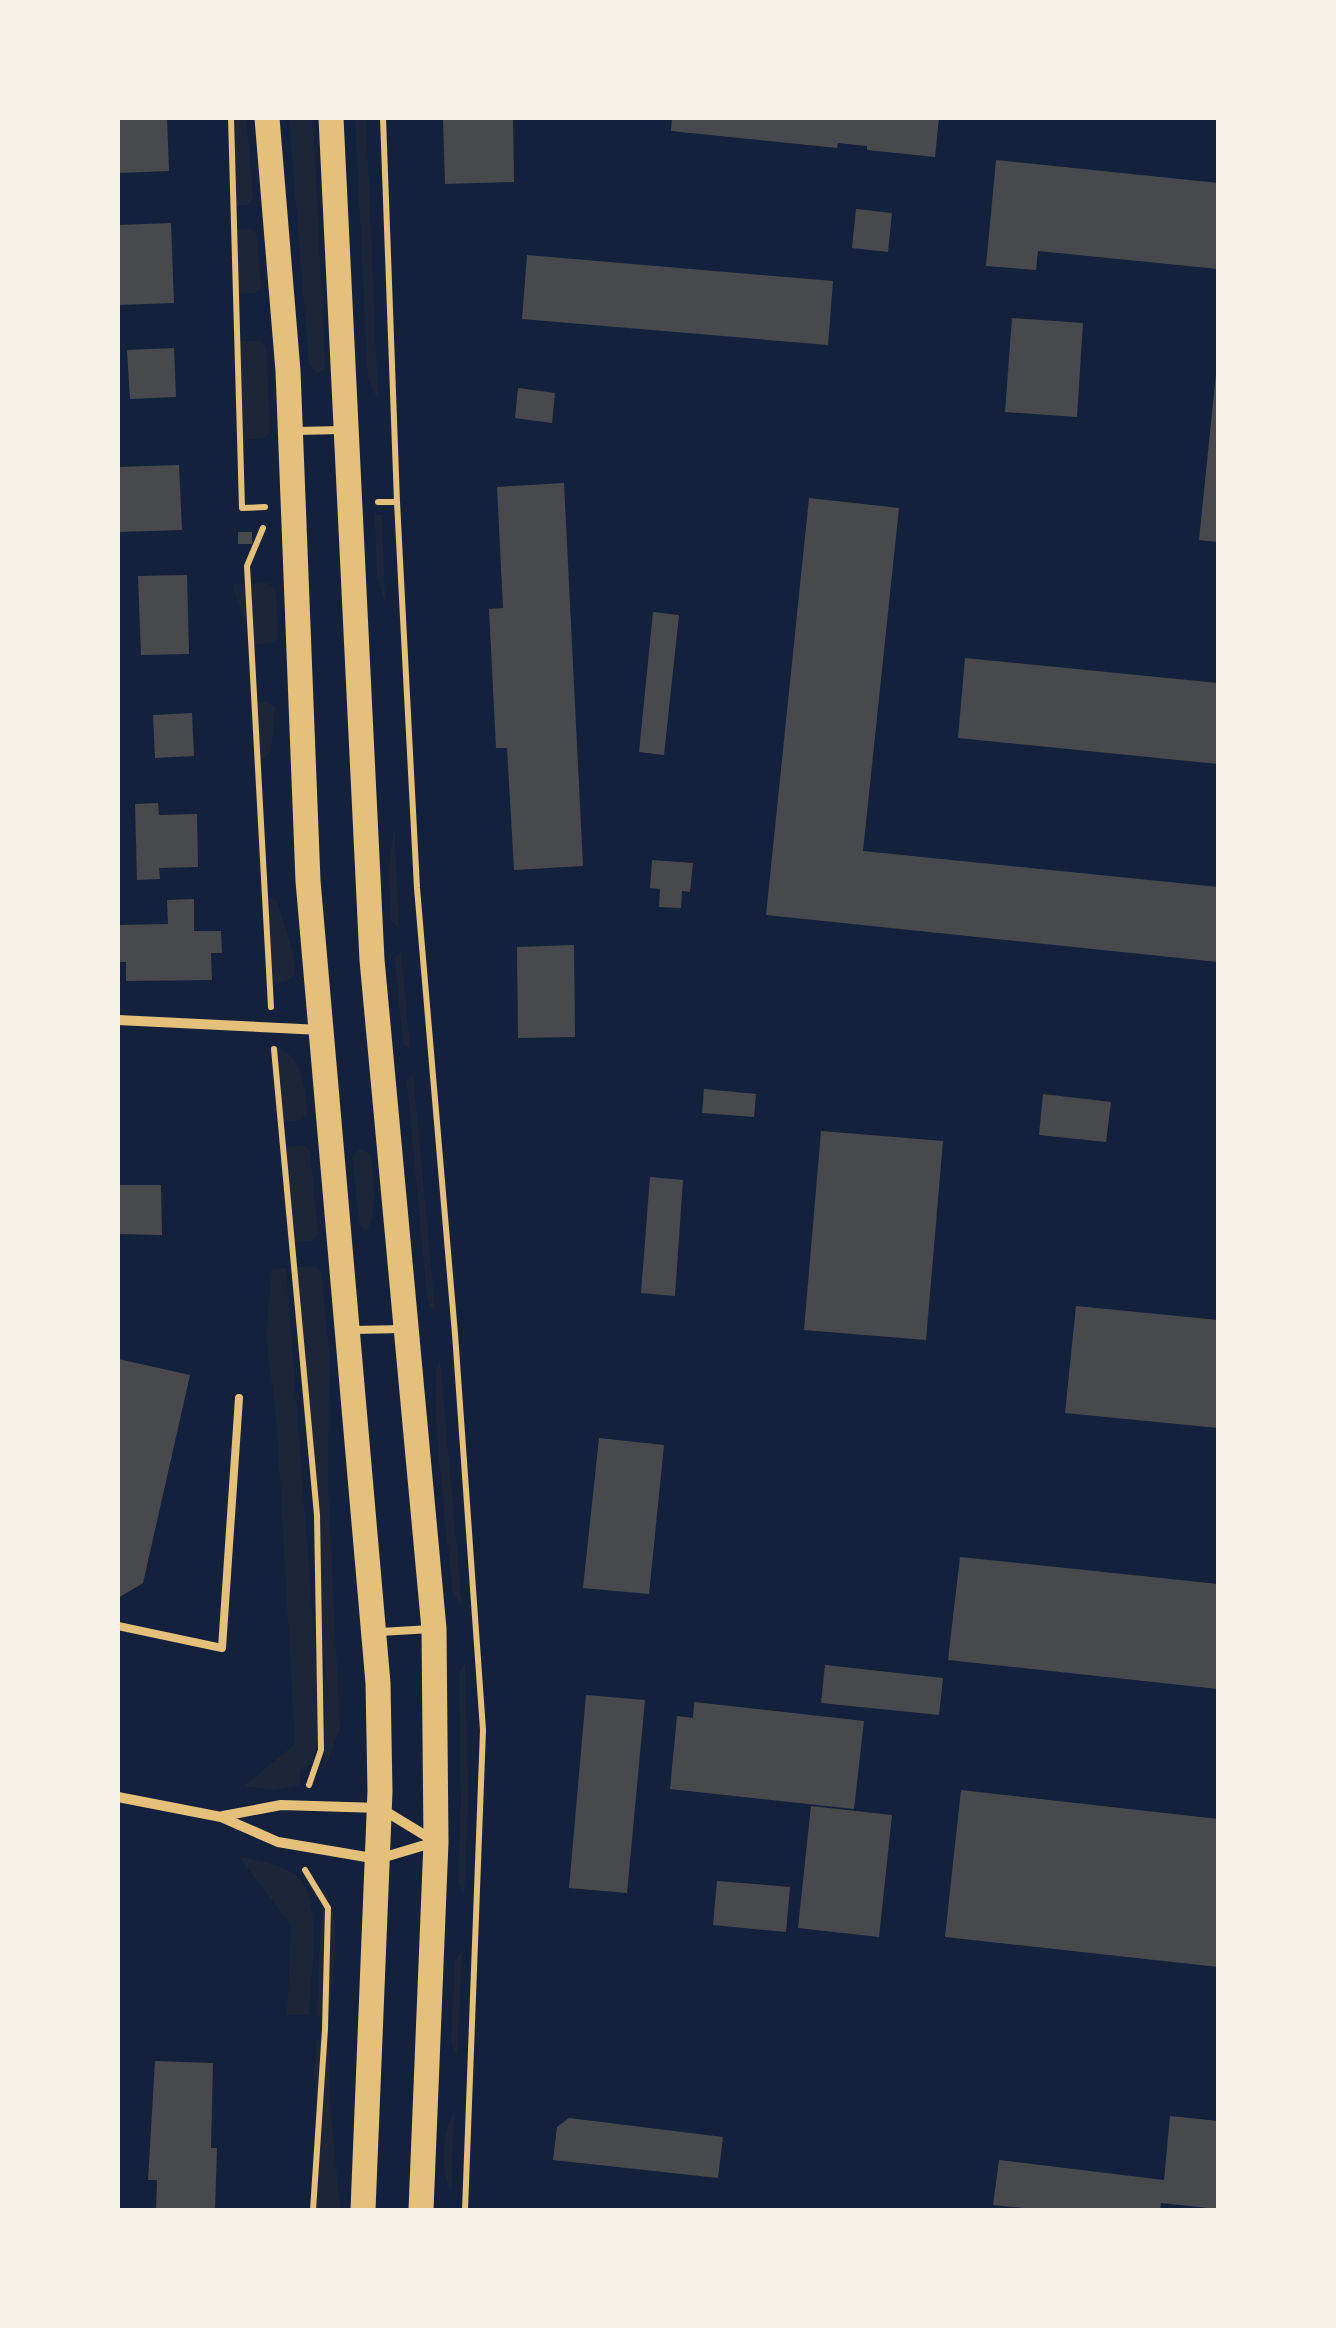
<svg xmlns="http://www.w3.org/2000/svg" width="1336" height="2328" viewBox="0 0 1336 2328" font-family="Lato,sans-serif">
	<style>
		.green { fill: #1d2539 }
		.building { fill: #48494c }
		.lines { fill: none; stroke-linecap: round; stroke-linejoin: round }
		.path { stroke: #e5c07b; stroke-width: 6 }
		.service { stroke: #e5c07b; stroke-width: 8 }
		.minor { stroke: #e5c07b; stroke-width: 10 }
		.primary { stroke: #e5c07b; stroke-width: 25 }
	</style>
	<rect width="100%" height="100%" fill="#14213d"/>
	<g class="green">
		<polygon points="232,118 246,118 253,198 247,205 235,205"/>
		<polygon points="289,118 313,118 325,364 324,370 317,373 309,365"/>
		<polygon points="355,118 366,118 378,399 368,380"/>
		<polygon points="249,229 256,232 261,288 255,293 238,294 235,230"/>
		<polygon points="240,341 260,341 266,346 270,432 264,438 243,440"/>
		<polygon points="375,515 382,515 385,602 377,577"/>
		<path d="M268,583L276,589L278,639L270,643L251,645C250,622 236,608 233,584Z"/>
		<polygon points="254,702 266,702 275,707 271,751 262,759 255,760"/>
		<polygon points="394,827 399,927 391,921 389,874"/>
		<polygon points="270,898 277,901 294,956 295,974 286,981 269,983 264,899"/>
		<polygon points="401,951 410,1048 403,1044 395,958"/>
		<path d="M275,1046C304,1058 304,1085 307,1113L302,1120L281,1122Z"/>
		<polygon points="413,1073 435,1311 429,1305 427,1296 407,1082"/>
		<polygon points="304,1145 310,1151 318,1234 312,1241 292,1242 283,1147"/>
		<path d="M360,1149L371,1154C373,1176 379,1214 366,1231L360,1225L352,1157Z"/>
		<polygon points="315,1266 321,1271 329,1351 328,1491 340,1729 325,1768 325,1669 295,1267"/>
		<polygon points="286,1268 317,1674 317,1746 311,1764 300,1770 299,1785 272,1790 244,1786 295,1744 277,1427 266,1334 272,1270"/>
		<path d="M440,1360L462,1607L453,1592C450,1557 426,1378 440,1360Z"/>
		<polygon points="465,1662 468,1800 464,1897 458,1881 461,1803 459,1673"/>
		<path d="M238,1856C257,1861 283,1864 298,1877C324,1900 310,1981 309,2015H287L291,1925Z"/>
		<path d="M322,1885C345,1918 332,1972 330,2010L325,2016H317Z"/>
		<polygon points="462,1950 457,2054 451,2043 455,1962"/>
		<polygon points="316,2040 324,2041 329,2047 330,2102 340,2210 314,2210"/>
		<path d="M454,2114L451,2189C440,2172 442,2130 454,2114Z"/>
	</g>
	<g class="building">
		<polygon points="167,118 169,171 118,173 118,120"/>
		<polygon points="443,118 513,118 514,182 445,184"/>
		<polygon points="672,118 939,118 935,157 867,150 867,146 838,143 837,148 671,131"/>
		<polygon points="996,160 1218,183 1218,269 1038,251 1036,270 986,266"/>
		<polygon points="856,209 892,213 888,252 852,248"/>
		<polygon points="171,223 174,303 118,305 118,225"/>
		<polygon points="527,255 833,281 828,345 522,319"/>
		<polygon points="1012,318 1083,323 1077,417 1005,412"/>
		<polygon points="174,348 176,397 130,399 127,350"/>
		<polygon points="1216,374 1218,374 1218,542 1199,540"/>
		<polygon points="518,388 555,393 552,423 515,418"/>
		<polygon points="179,465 182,530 118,532 118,467"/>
		<polygon points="564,483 583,866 514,870 507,748 496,748 489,609 503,608 497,487"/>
		<polygon points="809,498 899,508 863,851 1218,887 1218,962 766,915"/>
		<rect x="238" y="532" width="14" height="12"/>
		<polygon points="187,575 189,654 141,655 138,576"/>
		<polygon points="653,612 679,615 664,755 639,752"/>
		<polygon points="965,658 1218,683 1218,764 958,738"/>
		<polygon points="192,713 194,756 155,758 153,715"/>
		<polygon points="158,803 159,815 197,814 198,867 159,868 160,879 137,880 135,804"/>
		<polygon points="652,860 693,863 690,892 682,891 681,908 659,907 660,889 650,888"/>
		<polygon points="194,899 194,931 221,931 222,953 211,953 212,980 126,981 126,962 118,962 118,925 168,924 167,900"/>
		<polygon points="574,945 575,1037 518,1038 517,947"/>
		<polygon points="704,1089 756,1094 754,1117 702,1113"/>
		<polygon points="1043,1094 1111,1102 1106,1142 1039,1135"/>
		<polygon points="821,1131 943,1141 926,1340 804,1330"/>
		<polygon points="650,1177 683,1180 675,1296 641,1293"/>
		<polygon points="118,1185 161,1185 162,1235 118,1234"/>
		<polygon points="1076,1306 1218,1320 1218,1428 1065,1413"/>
		<polygon points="118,1359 190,1375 143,1583 118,1598"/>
		<polygon points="599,1438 664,1445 649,1594 583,1588"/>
		<polygon points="960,1557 1218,1584 1218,1689 948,1660"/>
		<polygon points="825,1665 943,1678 939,1715 821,1703"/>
		<polygon points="586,1695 645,1700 627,1893 569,1888"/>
		<polygon points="694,1702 864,1721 854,1809 670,1789 677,1716 693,1718"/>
		<polygon points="961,1790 1218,1819 1218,1967 945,1937"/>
		<polygon points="811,1806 892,1815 879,1937 798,1928"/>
		<polygon points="717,1881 790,1887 786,1932 713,1925"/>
		<polygon points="155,2061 213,2063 211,2148 217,2148 215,2210 156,2210 157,2180 148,2180"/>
		<polygon points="1170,2116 1218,2121 1218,2209 1161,2203 1160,2210 1044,2210 993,2205 999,2160 1164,2180"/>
		<polygon points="569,2118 723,2137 718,2178 553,2160 557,2127"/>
	</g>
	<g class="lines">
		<g class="path">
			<polyline points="231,118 242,508 265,507"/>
			<polyline points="378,502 397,502 383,118"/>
			<polyline points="397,502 417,888 455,1334 483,1730 465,2210"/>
			<polyline points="263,528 247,566 271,1007"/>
			<polyline points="274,1049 317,1515 321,1750 309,1785"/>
			<polyline points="305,1870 328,1908 325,2029 313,2210"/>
		</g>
		<g class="service">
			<polyline points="296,431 342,430"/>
			<polyline points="353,1330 404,1329"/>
			<polyline points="118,1626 222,1648 239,1398"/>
			<polyline points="380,1632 431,1629"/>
		</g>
		<g class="minor">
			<polyline points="118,1020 321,1030"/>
			<polyline points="118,1797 221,1817 278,1842 378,1859 435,1842"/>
			<polyline points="223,1816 281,1805 380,1808 431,1839"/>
		</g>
		<g class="primary">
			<polyline points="267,118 288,371 308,881 378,1683 380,1791 363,2210"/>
			<polyline points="331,118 372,960 434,1629 436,1842 421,2210"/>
		</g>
	</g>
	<rect width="1336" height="2328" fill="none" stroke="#f6f1e7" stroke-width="240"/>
</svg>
